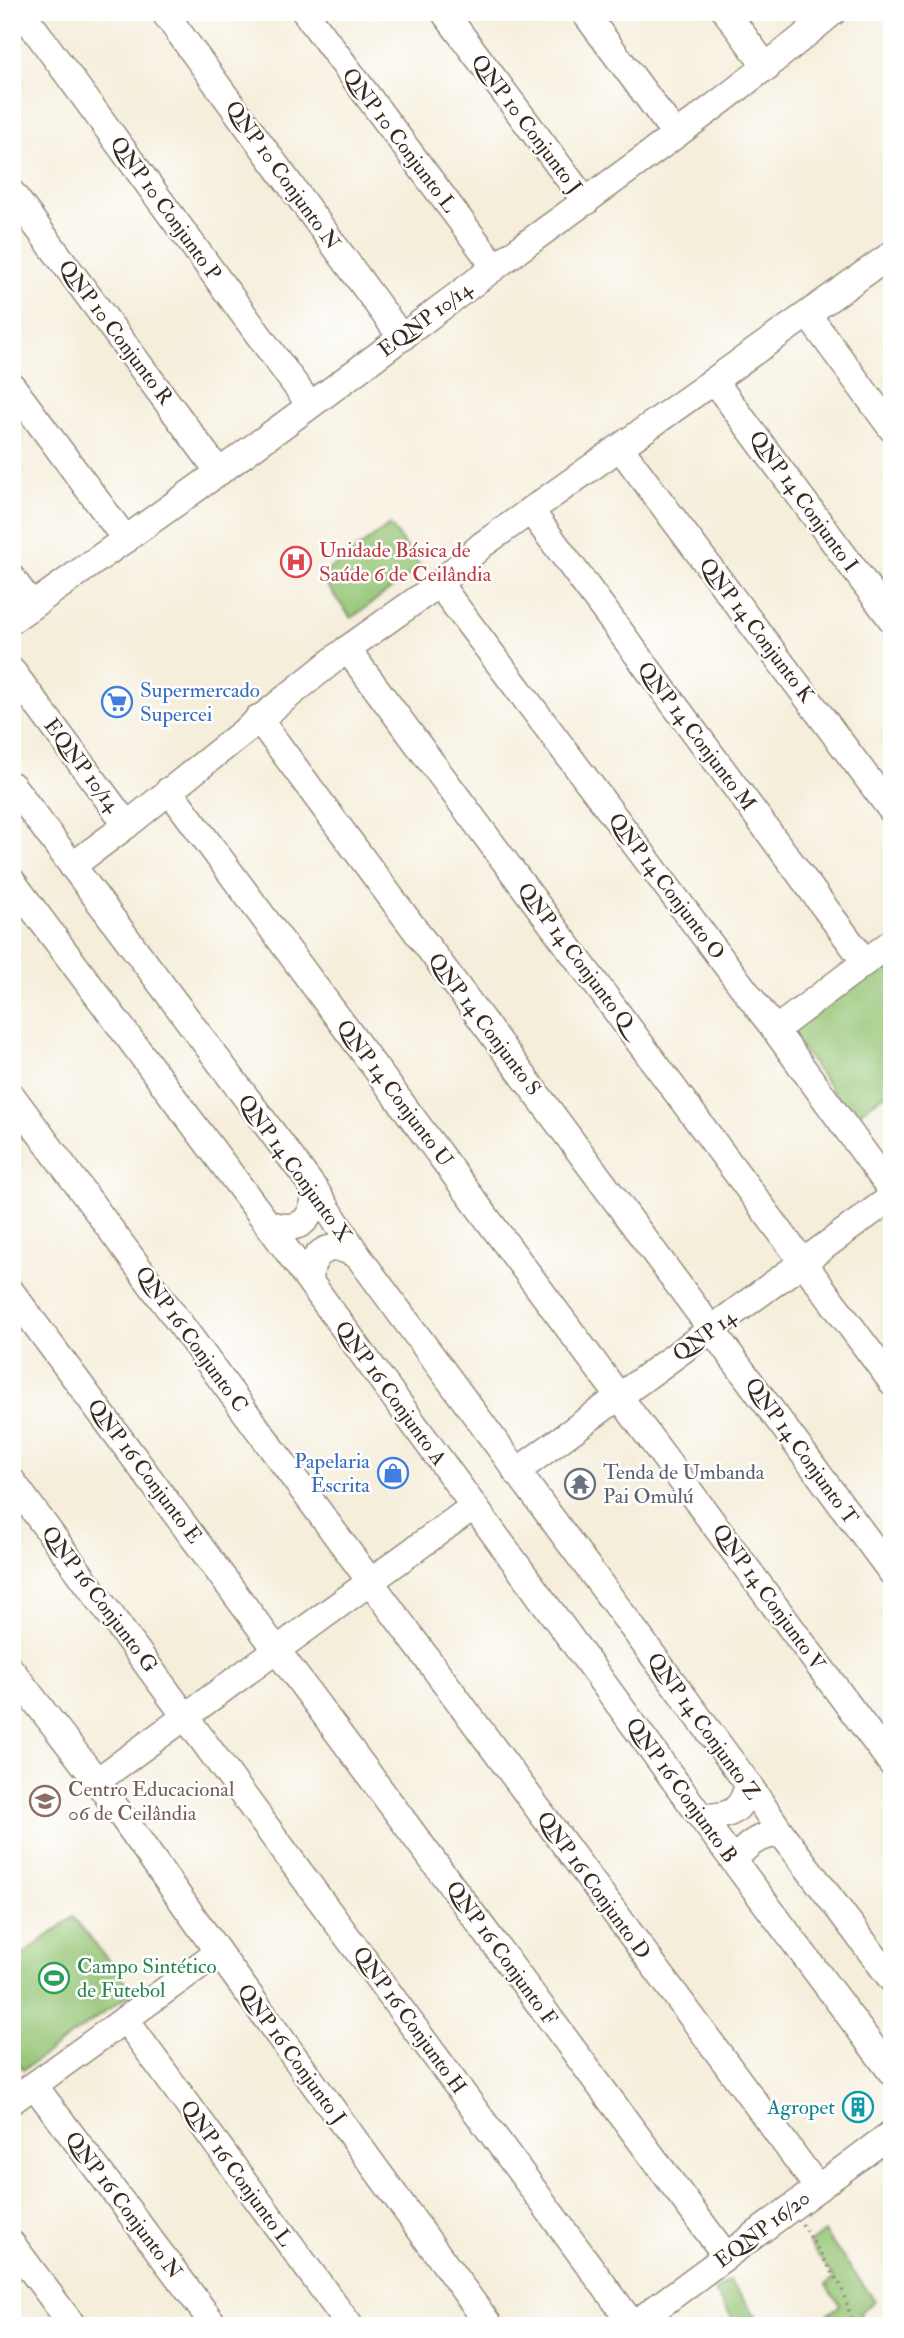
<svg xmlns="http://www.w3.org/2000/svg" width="904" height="2338" viewBox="0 0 904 2338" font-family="'IM FELL Double Pica',serif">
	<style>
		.green { fill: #94c575; stroke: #68784a; stroke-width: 2 }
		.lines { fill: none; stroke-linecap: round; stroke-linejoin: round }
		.minor-casing { stroke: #988c7c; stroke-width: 29 }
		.path { stroke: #988c7c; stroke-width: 3.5; stroke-dasharray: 2 5; stroke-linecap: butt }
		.minor { stroke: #fff; stroke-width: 26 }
		.labels { text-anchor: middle; stroke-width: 5; stroke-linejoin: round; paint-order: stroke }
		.street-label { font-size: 21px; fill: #3b2a1e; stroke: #fff }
		.health-label { font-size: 21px; fill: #be3a42; stroke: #fff; text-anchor: start }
		.shop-label { font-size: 21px; fill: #366cbe; stroke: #fff; text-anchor: start }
		.worship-label { font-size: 21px; fill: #5b616d; stroke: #fff; text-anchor: start }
		.education-label { font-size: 21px; fill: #785e54; stroke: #fff; text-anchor: start }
		.leisure-label { font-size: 21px; fill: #27864d; stroke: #fff; text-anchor: start }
		.culture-label { font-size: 21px; fill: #0d838f; stroke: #fff; text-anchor: end }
	</style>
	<rect width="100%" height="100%" fill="#fff"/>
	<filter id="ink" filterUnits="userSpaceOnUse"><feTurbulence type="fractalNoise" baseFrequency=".0143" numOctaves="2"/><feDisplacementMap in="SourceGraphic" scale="14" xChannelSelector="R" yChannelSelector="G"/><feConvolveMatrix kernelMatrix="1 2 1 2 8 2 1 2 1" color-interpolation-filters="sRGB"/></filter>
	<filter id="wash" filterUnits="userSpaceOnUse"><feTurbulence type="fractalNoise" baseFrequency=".00686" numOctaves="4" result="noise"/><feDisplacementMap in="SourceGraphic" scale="28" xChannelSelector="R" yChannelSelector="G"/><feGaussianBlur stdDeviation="1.57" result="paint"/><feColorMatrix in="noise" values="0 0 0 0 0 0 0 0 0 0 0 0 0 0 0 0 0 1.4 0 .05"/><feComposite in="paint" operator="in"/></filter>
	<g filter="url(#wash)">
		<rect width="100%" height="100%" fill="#f5eedb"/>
		<g class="green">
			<polygon points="390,525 421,567 351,618 320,576"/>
			<polygon points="892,955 892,1089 852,1118 789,1031"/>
			<polygon points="73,1917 134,1991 23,2070 12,2056 12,1963"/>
			<polygon points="824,2232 875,2301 859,2313 869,2326 813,2326 840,2305 826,2285 834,2278 809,2244"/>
			<polygon points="729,2281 761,2322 764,2326 738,2326 714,2292"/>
		</g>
	</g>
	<g filter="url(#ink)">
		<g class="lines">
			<g class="minor-casing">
				<g id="minor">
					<polyline points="22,12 310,405"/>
					<polyline points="164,12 402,338"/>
					<polyline points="305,12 495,267"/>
					<polyline points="444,12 586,202"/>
					<polyline points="584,12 676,135"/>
					<polyline points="726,12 767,68"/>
					<polyline points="12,193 219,472"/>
					<polyline points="808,315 892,429"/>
					<polyline points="715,382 892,620"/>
					<polyline points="12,386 126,540"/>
					<polyline points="621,449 892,811"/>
					<polyline points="530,510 865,962"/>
					<polyline points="12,578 32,606"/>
					<polyline points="439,584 775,1030 892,1191"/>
					<path d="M12,620C143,527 274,434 402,337C433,314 464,290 495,267C609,183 725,103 833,12"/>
					<polyline points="347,649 892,1382"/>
					<polyline points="12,671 127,825"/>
					<polyline points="258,718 892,1573"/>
					<polyline points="12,785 316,1191 358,1256 748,1784 782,1834 892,1980"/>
					<polyline points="169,790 892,1764"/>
					<polyline points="72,866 127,825 347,649 439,584 482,545 892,254"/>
					<polyline points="12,881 267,1223 701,1817 892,2073"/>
					<polyline points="775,1030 892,942"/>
					<polyline points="12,1096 818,2188"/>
					<path d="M267,1223C298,1233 312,1224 316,1191"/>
					<path d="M310,1281C310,1250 331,1240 358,1256"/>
					<polyline points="12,1293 726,2256"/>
					<polyline points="516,1472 892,1197"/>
					<polyline points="12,1481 633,2325"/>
					<polyline points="12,1671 97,1781 218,1952 490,2326"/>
					<polyline points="97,1781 474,1506"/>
					<path d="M701,1817C728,1817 742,1813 748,1784"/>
					<path d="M734,1861C748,1843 759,1835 782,1834"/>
					<polyline points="125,2019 350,2326"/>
					<polyline points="34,2085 215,2326"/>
					<polyline points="12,2101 218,1952"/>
					<polyline points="12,2244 73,2326"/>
					<polyline points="632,2326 892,2133"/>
				</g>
			</g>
			<polyline class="path" points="802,2224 841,2286 854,2326"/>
			<use href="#minor" class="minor"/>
		</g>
	</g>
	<defs>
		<g id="hospital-ring" transform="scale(1.575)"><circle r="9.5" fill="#fff" stroke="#e0444e" stroke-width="1.5"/><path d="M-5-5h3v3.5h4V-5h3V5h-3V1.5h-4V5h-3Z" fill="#e0444e"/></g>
		<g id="supermarket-ring" transform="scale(1.575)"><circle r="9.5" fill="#fff" stroke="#3f7fe0" stroke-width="1.5"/><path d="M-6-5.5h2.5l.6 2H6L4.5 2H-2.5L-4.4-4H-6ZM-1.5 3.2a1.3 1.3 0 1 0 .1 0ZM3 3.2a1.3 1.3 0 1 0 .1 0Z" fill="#3f7fe0"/></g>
		<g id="shop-ring" transform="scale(1.575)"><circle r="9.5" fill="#fff" stroke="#3f7fe0" stroke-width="1.5"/><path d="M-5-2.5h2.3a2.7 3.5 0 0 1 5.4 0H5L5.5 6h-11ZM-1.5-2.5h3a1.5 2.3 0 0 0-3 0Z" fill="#3f7fe0"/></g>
		<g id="temple-ring" transform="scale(1.575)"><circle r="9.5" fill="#fff" stroke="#6b7280" stroke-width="1.5"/><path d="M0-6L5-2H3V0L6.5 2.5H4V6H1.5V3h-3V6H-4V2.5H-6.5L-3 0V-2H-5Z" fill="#6b7280"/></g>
		<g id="school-ring" transform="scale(1.575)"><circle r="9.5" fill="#fff" stroke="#8d6e63" stroke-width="1.5"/><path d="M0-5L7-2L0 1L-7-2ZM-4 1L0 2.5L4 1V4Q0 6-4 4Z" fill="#8d6e63"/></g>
		<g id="stadium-ring" transform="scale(1.575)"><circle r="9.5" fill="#fff" stroke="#2e9e5b" stroke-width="1.5"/><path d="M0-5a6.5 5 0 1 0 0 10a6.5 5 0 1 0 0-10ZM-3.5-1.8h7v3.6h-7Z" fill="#2e9e5b"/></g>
		<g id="building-ring" transform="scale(1.575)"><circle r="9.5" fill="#fff" stroke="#0f9aa8" stroke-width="1.5"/><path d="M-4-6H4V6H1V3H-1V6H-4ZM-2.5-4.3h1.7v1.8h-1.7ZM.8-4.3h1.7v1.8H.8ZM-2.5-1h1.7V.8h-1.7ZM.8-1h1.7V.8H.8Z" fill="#0f9aa8"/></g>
	</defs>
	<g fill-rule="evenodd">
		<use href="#hospital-ring" x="296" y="562"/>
		<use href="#supermarket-ring" x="117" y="702"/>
		<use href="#shop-ring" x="393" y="1473"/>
		<use href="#temple-ring" x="580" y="1484"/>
		<use href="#school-ring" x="45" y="1801"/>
		<use href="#stadium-ring" x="54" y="1978"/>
		<use href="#building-ring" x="858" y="2107"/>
	</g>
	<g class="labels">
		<g class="street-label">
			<text transform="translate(527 124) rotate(53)" y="7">QNP 10 Conjunto J</text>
			<text transform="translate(400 140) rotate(53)" y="7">QNP 10 Conjunto L</text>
			<text transform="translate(283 175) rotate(54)" y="7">QNP 10 Conjunto N</text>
			<text transform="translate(166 208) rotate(54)" y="7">QNP 10 Conjunto P</text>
			<text transform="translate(425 319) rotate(-37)" y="7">EQNP 10/14</text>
			<text transform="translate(116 332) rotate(53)" y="7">QNP 10 Conjunto R</text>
			<text transform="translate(804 501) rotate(54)" y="7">QNP 14 Conjunto I</text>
			<text transform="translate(757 630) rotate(53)" y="7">QNP 14 Conjunto K</text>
			<text transform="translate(697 736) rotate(53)" y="7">QNP 14 Conjunto M</text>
			<text transform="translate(82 765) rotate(53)" y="7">EQNP 10/14</text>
			<text transform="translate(667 886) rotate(53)" y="7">QNP 14 Conjunto O</text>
			<text transform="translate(576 956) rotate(53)" y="7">QNP 14 Conjunto Q</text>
			<text transform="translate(485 1024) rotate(53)" y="7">QNP 14 Conjunto S</text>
			<text transform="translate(395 1093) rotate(53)" y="7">QNP 14 Conjunto U</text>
			<text transform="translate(295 1168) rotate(54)" y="7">QNP 14 Conjunto X</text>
			<text transform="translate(704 1335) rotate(-36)" y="7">QNP 14</text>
			<text transform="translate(192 1339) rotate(54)" y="7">QNP 16 Conjunto C</text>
			<text transform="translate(391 1393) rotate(54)" y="7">QNP 16 Conjunto A</text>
			<text transform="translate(802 1451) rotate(54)" y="7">QNP 14 Conjunto T</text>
			<text transform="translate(145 1471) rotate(53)" y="7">QNP 16 Conjunto E</text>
			<text transform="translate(769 1597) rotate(54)" y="7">QNP 14 Conjunto V</text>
			<text transform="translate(100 1599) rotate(53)" y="7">QNP 16 Conjunto G</text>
			<text transform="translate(704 1726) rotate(54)" y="7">QNP 14 Conjunto Z</text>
			<text transform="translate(682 1790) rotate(54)" y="7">QNP 16 Conjunto B</text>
			<text transform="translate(594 1885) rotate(54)" y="7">QNP 16 Conjunto D</text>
			<text transform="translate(502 1953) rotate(54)" y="7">QNP 16 Conjunto F</text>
			<text transform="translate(410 2020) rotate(54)" y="7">QNP 16 Conjunto H</text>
			<text transform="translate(292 2054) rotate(54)" y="7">QNP 16 Conjunto J</text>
			<text transform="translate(237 2173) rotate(54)" y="7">QNP 16 Conjunto L</text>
			<text transform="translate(124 2205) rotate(53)" y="7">QNP 16 Conjunto N</text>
			<text transform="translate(762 2229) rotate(-37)" y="7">EQNP 16/20</text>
		</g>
		<g class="health-label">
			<text x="319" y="557">Unidade Básica de<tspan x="319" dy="24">Saúde 6 de Ceilândia</tspan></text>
		</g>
		<g class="shop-label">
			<text x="140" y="697">Supermercado<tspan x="140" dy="24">Supercei</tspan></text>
			<text x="370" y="1468" text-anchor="end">Papelaria<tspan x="370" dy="24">Escrita</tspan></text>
		</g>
		<g class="worship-label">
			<text x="603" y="1479">Tenda de Umbanda<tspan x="603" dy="24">Pai Omulú</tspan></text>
		</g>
		<g class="education-label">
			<text x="68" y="1796">Centro Educacional<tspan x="68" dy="24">06 de Ceilândia</tspan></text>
		</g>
		<g class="leisure-label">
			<text x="77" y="1973">Campo Sintético<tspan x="77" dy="24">de Futebol</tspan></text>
		</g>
		<g class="culture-label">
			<text x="835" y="2114">Agropet</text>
		</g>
	</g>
	<rect width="904" height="2338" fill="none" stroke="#fff" stroke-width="42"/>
</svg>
